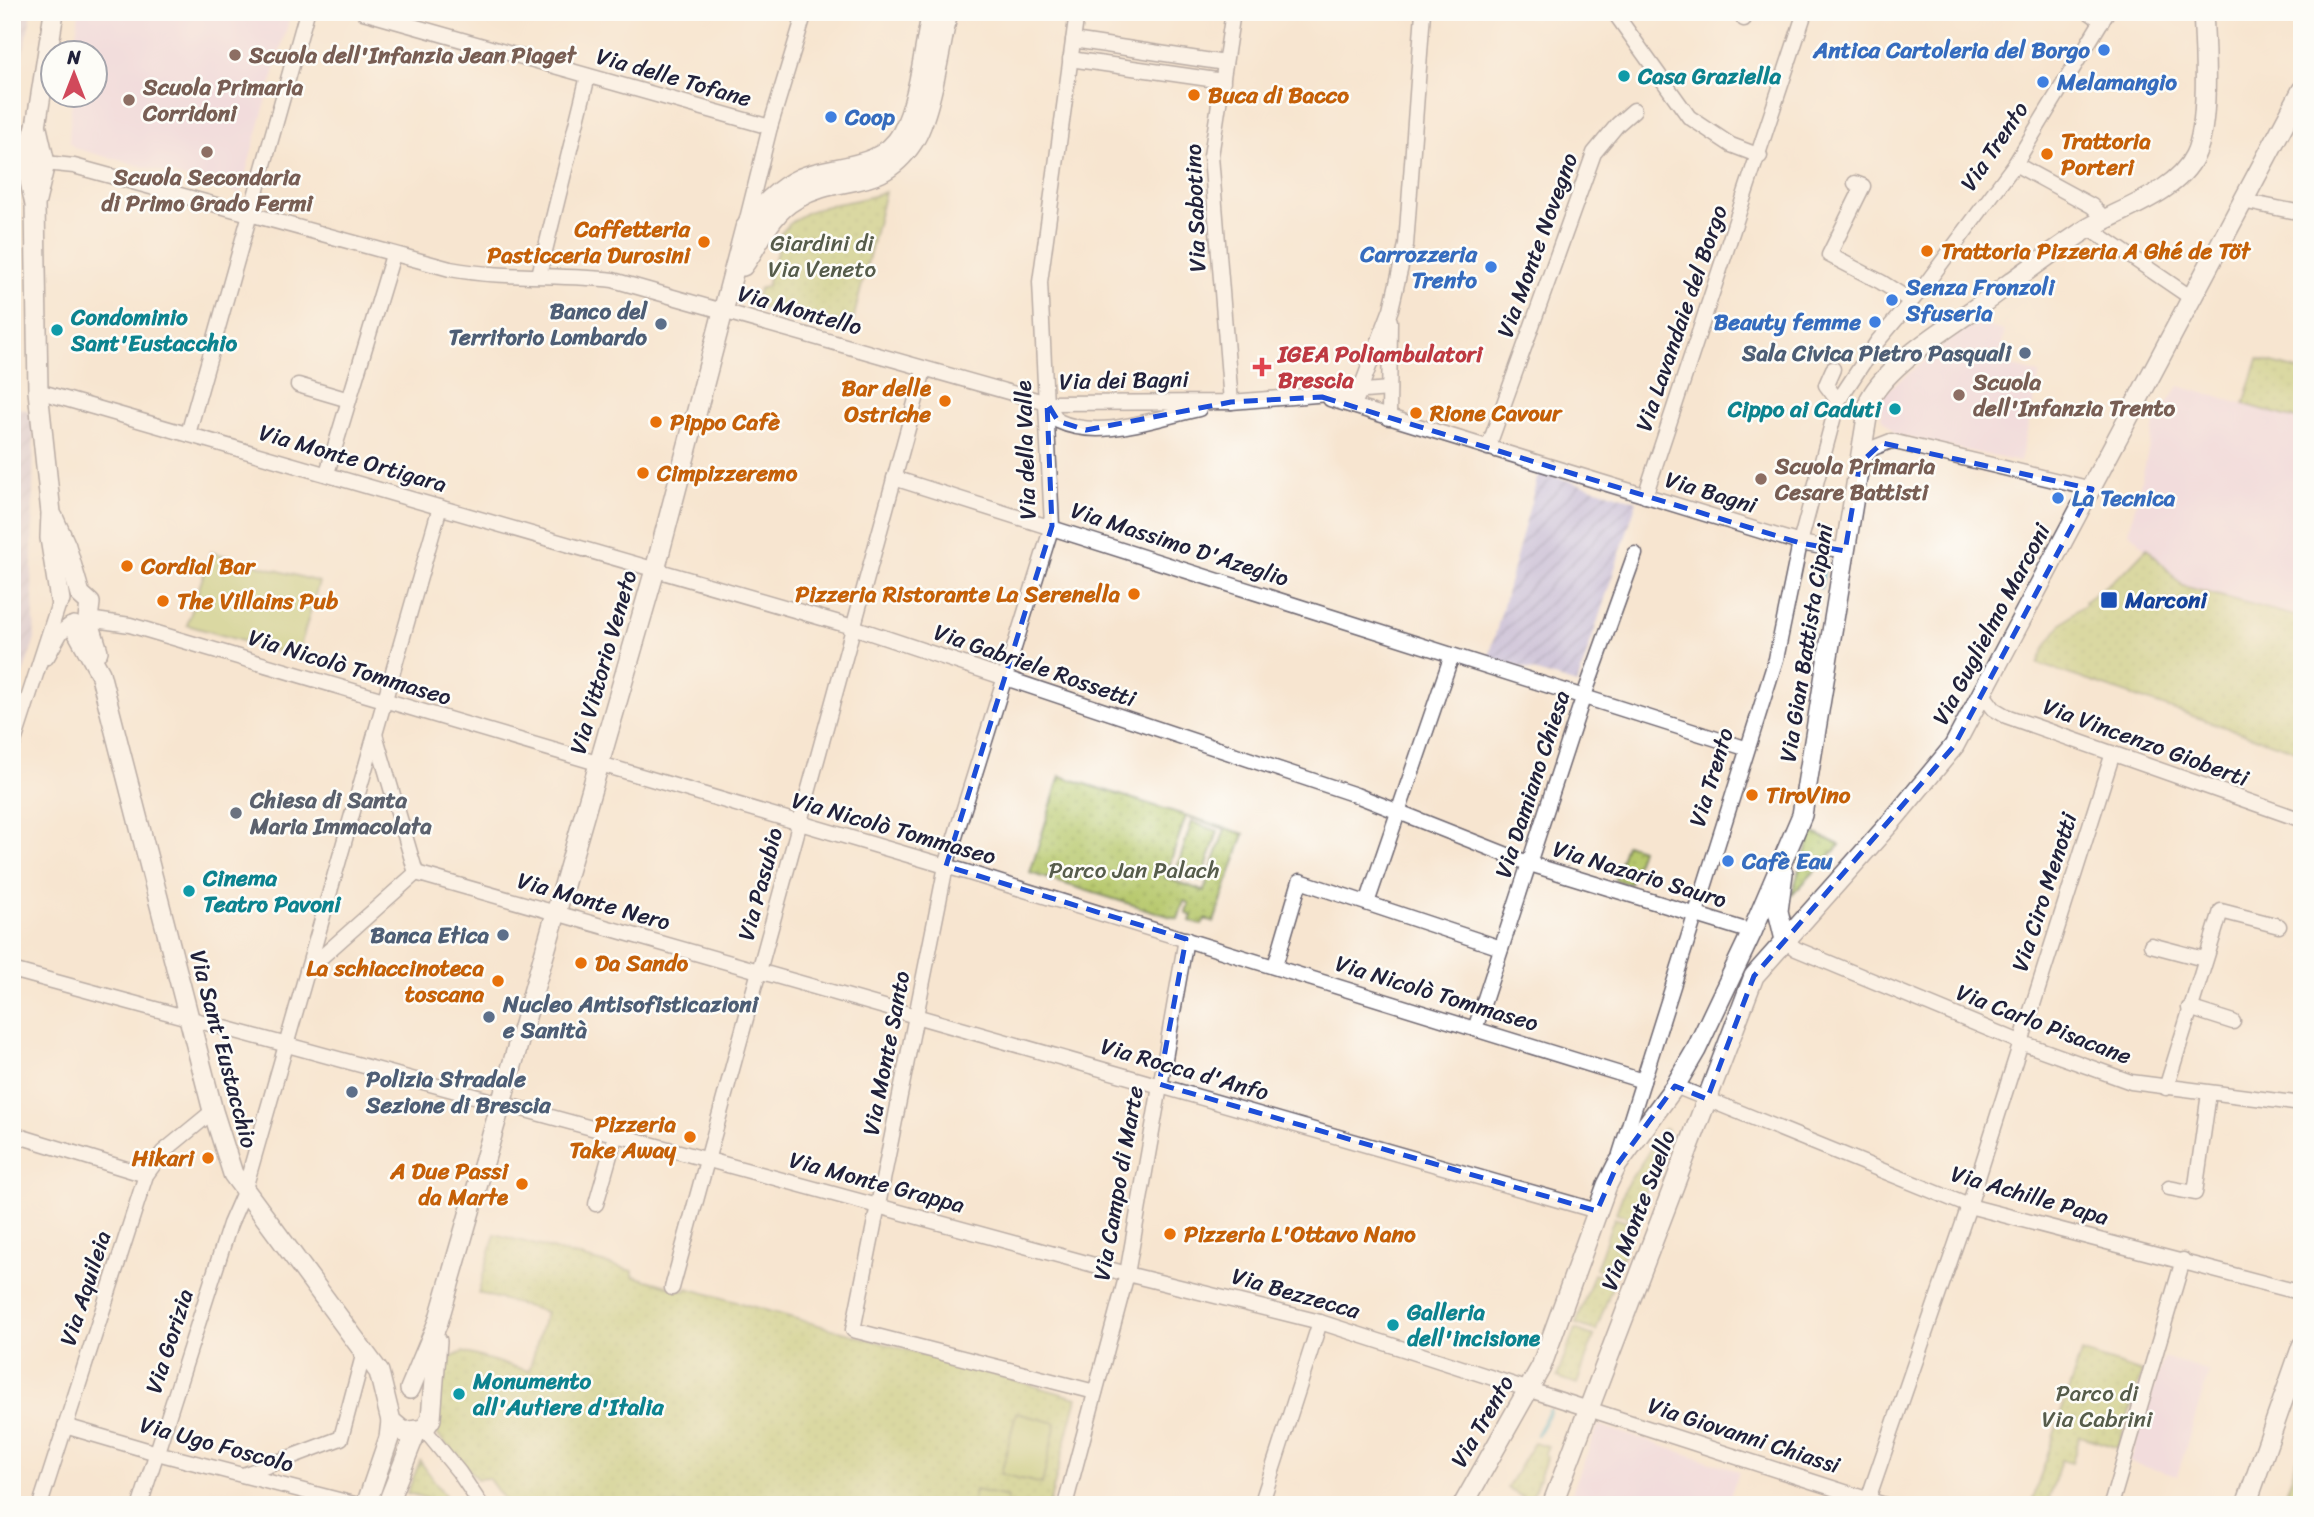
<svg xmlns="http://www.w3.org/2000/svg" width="2314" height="1517" viewBox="0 0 2314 1517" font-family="Sriracha,sans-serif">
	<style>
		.built { fill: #ebd1eb }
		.industrial { fill: url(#industrial-furrows) }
		.green { fill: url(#green-dots); stroke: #6c7452; stroke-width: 2; fill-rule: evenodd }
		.pitch { fill: #b6c76a; stroke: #6c7452; stroke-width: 2 }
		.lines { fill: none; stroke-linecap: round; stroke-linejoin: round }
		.stream { stroke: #41a8c1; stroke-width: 4.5 }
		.street-casing { stroke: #6d666f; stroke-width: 17 }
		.secondary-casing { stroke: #6d666f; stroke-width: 22 }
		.street { stroke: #fff; stroke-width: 14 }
		.secondary { stroke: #fff; stroke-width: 19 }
		.marked { fill: none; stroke: #1d4ed8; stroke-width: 5; stroke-dasharray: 14 9; stroke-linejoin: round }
		.shop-dot { fill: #3f7fe0; stroke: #fdfcf7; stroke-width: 2.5 }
		.education-dot { fill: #8d6e63; stroke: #fdfcf7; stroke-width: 2.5 }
		.culture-dot { fill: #0f9aa8; stroke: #fdfcf7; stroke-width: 2.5 }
		.food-dot { fill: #e8710a; stroke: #fdfcf7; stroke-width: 2.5 }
		.service-dot { fill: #5c6f8a; stroke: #fdfcf7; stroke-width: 2.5 }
		.health-dot { fill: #e0444e; stroke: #fdfcf7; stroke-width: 2.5 }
		.transit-dot { fill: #1a4fb4; stroke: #fdfcf7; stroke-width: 2.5 }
		.worship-dot { fill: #6b7280; stroke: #fdfcf7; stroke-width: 2.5 }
		.labels { text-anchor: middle; stroke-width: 5; stroke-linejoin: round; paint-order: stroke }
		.shop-label { font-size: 23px; font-weight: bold; fill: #366cbe; stroke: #fdfcf7; text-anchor: start }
		.education-label { font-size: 23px; font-weight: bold; fill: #785e54; stroke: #fdfcf7; text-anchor: start }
		.culture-label { font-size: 23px; font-weight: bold; fill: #0d838f; stroke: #fdfcf7; text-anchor: start }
		.street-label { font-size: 23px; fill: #22223b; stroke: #fdfcf7 }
		.food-label { font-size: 23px; font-weight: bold; fill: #c56008; stroke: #fdfcf7; text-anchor: start }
		.park-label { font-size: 23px; fill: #565c4b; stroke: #fdfcf7 }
		.service-label { font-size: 23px; font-weight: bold; fill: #4e5e75; stroke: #fdfcf7; text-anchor: end }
		.health-label { font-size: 23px; font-weight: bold; fill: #be3a42; stroke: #fdfcf7; text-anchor: start }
		.transit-label { font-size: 23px; font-weight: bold; fill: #164399; stroke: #fdfcf7; text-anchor: start }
		.worship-label { font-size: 23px; font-weight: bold; fill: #5b616d; stroke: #fdfcf7; text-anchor: start }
	</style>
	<defs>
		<pattern id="industrial-furrows" width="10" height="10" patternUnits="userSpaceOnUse" patternTransform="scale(1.75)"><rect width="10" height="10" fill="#cbbfd5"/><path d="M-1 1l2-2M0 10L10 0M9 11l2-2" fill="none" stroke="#aea4b8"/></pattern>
		<pattern id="green-dots" width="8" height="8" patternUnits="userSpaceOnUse" patternTransform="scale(1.75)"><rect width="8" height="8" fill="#b6c76a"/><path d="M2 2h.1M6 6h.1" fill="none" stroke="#9cab5d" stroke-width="1.8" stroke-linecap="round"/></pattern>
	</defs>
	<rect width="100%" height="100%" fill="#fdfcf7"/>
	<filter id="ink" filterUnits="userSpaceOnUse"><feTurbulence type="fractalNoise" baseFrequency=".0143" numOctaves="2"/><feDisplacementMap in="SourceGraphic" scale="14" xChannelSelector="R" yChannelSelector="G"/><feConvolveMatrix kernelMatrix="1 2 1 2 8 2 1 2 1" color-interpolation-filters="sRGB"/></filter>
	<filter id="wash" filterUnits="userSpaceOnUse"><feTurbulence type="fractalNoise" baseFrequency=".00686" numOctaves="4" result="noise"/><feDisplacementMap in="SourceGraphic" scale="28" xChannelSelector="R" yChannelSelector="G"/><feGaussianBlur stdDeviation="1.57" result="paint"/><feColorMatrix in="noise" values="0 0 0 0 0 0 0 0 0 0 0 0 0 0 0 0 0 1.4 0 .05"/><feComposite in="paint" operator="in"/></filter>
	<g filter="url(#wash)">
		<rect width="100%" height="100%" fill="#f7e5d0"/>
		<g class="built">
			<polygon points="79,12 284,12 289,20 240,193 74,148 69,141 72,95 94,94 94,52 74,52"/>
			<polygon points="1972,322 2005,331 1998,363 2040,374 2020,462 1896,435 1881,418 1881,404 1885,392"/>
			<polygon points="2179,386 2302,421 2302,618 2183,586 2129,532 2155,421"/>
			<polygon points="2164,1357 2209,1372 2177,1476 2129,1462"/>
			<polygon points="1598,1425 1739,1471 1727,1505 1567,1505"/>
		</g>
		<g class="industrial">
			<polygon points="12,12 32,12 12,103"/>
			<polygon points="12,405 34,413 32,573 35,639 12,706"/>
			<polygon points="1539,472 1637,501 1577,684 1489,658"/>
		</g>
		<g class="green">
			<path d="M885,192L850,333L754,306L759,289L767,286L778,248L774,243C802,197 842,209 885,192Z"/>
			<polygon points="2258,359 2302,371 2302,421 2244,404"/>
			<path d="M2147,548L2183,586L2302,618V753L2038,664C2048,638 2064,617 2086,604L2085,601L2125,571Z"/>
			<path d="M1060,776L1244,834L1214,922L1205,919L1202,925L1190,921L1192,916L1186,913L1189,903L1184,901L1178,919L1030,873ZM1186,816L1225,829L1204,891L1165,878Z"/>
			<polygon points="1192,822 1218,831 1202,880 1176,871"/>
			<polygon points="1812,832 1840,845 1791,896"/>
			<polygon points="1626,844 1641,849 1630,884 1615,880"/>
			<polygon points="1664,1129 1667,1130 1635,1220 1616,1213 1626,1186"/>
			<polygon points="1614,1218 1634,1224 1616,1275 1596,1269"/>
			<polygon points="495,1234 633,1271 633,1276 685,1291 687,1288 1077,1398 1049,1505 508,1505 488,1478 477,1479 433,1430 443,1361 463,1352 529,1371 546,1312 478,1293"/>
			<polygon points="1594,1274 1614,1281 1596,1331 1576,1324"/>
			<polygon points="1575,1329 1594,1336 1577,1384 1557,1377"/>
			<polygon points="2081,1352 2142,1372 2118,1448 2080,1436 2072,1463 2061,1460 2047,1505 2031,1505"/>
			<polygon points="1534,1442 1548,1446 1544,1455 1547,1457 1530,1502 1507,1488"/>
			<polygon points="2302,1445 2302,1505 2282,1505"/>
			<polygon points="420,1461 452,1505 407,1493"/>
		</g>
		<g class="pitch">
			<polygon points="211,552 319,582 297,657 187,625"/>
			<polygon points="1016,1413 1056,1423 1042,1484 1001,1474"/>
			<polygon points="975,1490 1008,1497 1006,1505 972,1505"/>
		</g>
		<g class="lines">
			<g class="stream">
				<polyline points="1820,587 1825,557"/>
				<polyline points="1537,1434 1550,1411"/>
			</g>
		</g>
	</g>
	<g filter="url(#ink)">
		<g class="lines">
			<g class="street-casing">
				<g id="street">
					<polyline points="363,12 770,127"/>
					<polyline points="1077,12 1040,282 1052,526 946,866 853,1330 1095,1392"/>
					<polyline points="1614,12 1689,117 1731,145 1760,156"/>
					<polyline points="1740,12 1744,19"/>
					<polyline points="2089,12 2102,21"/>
					<polyline points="1073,40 1225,63"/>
					<polyline points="1070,59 1223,81"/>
					<path d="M45,163L74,166L450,269C504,279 559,274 613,280L1047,403L1231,402L1389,389"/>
					<polyline points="2015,164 2092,206 2106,220"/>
					<polyline points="1855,183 1863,186 1829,255 1881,282 1911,301"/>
					<polyline points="2242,201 2302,213"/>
					<polyline points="746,223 770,127 805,12"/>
					<polyline points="2089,228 2190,297"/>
					<polyline points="539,275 588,76"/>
					<polyline points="1833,369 1826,385 1838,401"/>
					<polyline points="298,385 349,400"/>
					<polyline points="38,391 853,627 1356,795 1530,864 1752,932"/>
					<polyline points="1357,398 1391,309 1406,245 1423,12"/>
					<polyline points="1330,399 1800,543 1845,551"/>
					<polyline points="1231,402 1211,156 1233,12"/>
					<path d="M1047,404L1058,421C1100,441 1156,418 1199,409"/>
					<polyline points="1389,418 1390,321"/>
					<polyline points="188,434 307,12"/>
					<polyline points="1488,448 1594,153 1618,124 1634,110"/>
					<polyline points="1860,463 1873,448 1891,441 2092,489"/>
					<polyline points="327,473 393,255"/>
					<polyline points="894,478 1745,748"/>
					<polyline points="1645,496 1805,12"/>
					<polyline points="88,619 130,625 966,872 1643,1081"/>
					<polyline points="47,657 61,632 70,625"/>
					<polyline points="1982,693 1994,709 2006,716 2302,820"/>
					<polyline points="12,748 58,606"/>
					<polyline points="416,873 1597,1211"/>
					<polyline points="1367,903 1452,655"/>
					<polyline points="1785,940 1796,949 2020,1042 2131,1082 2302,1104"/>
					<polyline points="2151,945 2204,959"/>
					<polyline points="1275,966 1300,881 1501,948"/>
					<polyline points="12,970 1127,1274 1320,1322 1885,1505"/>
					<polyline points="307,970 416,873 375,734"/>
					<polyline points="2189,1008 2233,1022"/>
					<polyline points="1475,1029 1580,707 1635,554"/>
					<polyline points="1675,1086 1969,1206 2302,1293"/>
					<polyline points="2166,1088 2221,911 2279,926"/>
					<polyline points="12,1134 146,1175"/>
					<polyline points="1620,1154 1776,659 1800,543 1838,401 1877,342 1925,285 2015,164 2107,12"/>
					<polyline points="2169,1188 2195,1193 2209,1093"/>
					<polyline points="596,1204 616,1134"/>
					<polyline points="672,1288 924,370"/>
					<polyline points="65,1426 157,1453 358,1505"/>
					<polyline points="424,1429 459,1472 481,1505"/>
					<polyline points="243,1475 341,1438 364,1352"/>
					<polyline points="40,1505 146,1175 163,1152 213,1111"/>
					<polyline points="140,1505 230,1224 244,1192 440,507"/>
					<polyline points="1065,1505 1127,1274 1186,939"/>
					<polyline points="1261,1505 1320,1322"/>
					<polyline points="1866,1505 1969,1206 2112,756"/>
					<polyline points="2111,1505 2183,1260"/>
				</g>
			</g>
			<g class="secondary-casing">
				<g id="secondary">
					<polyline points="54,12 36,126 26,162 35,205 38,391 51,513 50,538 60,600"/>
					<polyline points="36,201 45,163 37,128"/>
					<path d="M743,266C760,243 769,214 796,199C840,172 879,194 913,142C931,115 940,46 948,12"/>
					<polyline points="53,517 66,546 80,594 90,603 88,619 98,651"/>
					<polyline points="74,626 100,673 213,1111 233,1174 379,1372 391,1421 404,1432 424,1429 431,1419 437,1341"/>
					<polyline points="1783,873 1778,911 1785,940"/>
					<path d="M410,1389L438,1322L655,570L745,228C761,207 777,189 801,178C835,164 881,171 902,133C919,102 924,48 932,12"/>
					<polyline points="366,1505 389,1438 391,1421"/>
					<polyline points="387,1505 416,1432"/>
					<path d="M1463,1505L1541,1367L1607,1185L1617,1165L1675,1086L1696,1050L1752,932L1802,815L1870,399C1890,362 1948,328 1983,303C2017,278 2051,252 2087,229C2121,209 2177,193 2195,155C2210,124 2205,47 2203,12"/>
					<polyline points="1552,1505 1754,976 1891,822 1954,746 2302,90"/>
					<polyline points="2246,1505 2302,1346"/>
				</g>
			</g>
			<use href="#street" class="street"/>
			<use href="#secondary" class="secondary"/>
		</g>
	</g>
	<path d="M0 0H2314V1517H0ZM1322,397L1800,543L1845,551L1860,463L1882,443L2092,489L1954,746L1754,976L1707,1099L1675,1086L1617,1165L1597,1211L1159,1084L1186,939L946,866L1052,526L1047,403L1058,421L1086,430L1231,402Z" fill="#f7e5d0" fill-opacity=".55" fill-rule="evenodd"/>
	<path class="marked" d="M1322,397L1800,543L1845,551L1860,463L1882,443L2092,489L1954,746L1754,976L1707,1099L1675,1086L1617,1165L1597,1211L1159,1084L1186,939L946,866L1052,526L1047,403L1058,421L1086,430L1231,402Z"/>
	<g class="shop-dot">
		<circle cx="2104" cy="50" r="7"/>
		<circle cx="2043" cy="82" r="7"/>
		<circle cx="831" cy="117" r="7"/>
		<circle cx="1491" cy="267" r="7"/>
		<circle cx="1892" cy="300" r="7"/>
		<circle cx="1875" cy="322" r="7"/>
		<circle cx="2058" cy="498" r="7"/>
		<circle cx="1728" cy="861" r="7"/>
	</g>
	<g class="education-dot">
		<circle cx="235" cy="55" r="7"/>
		<circle cx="129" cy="100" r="7"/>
		<circle cx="207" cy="152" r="7"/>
		<circle cx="1959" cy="395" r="7"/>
		<circle cx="1761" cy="479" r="7"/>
	</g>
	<g class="culture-dot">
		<circle cx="1624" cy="76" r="7"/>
		<circle cx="57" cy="330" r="7"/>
		<circle cx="1895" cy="409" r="7"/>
		<circle cx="189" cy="891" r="7"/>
		<circle cx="1393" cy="1325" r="7"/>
		<circle cx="459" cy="1394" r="7"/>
	</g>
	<g class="food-dot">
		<circle cx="1194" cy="95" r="7"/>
		<circle cx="2047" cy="154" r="7"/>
		<circle cx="704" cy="242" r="7"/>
		<circle cx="1927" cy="251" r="7"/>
		<circle cx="945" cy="401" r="7"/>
		<circle cx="1416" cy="413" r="7"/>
		<circle cx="656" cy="422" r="7"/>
		<circle cx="643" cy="473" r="7"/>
		<circle cx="127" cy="566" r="7"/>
		<circle cx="1134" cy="594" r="7"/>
		<circle cx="163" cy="601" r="7"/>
		<circle cx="1752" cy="795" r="7"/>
		<circle cx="581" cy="963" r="7"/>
		<circle cx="498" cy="981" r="7"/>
		<circle cx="690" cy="1137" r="7"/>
		<circle cx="208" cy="1158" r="7"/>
		<circle cx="522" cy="1184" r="7"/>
		<circle cx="1170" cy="1234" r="7"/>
	</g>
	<g class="service-dot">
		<circle cx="661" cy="324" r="7"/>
		<circle cx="2025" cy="353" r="7"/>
		<circle cx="503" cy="935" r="7"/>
		<circle cx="489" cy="1017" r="7"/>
		<circle cx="352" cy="1092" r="7"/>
	</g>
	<path class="health-dot" d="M1258.5 356.5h7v7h7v7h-7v7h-7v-7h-7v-7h7z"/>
	<rect class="transit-dot" x="2100" y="591" width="18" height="18" rx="3.5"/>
	<circle class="worship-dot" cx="236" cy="813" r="7"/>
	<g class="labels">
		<g class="shop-label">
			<text x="2090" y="58" text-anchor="end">Antica Cartoleria del Borgo</text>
			<text x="2057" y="90">Melamangio</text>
			<text x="845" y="125">Coop</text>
			<text x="1477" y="262" text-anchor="end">Carrozzeria<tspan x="1477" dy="26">Trento</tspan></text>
			<text x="1906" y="295">Senza Fronzoli<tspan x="1906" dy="26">Sfuseria</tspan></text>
			<text x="1861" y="330" text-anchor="end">Beauty femme</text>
			<text x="2072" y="506">La Tecnica</text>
			<text x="1742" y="869">Cafè Eau</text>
		</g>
		<g class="education-label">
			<text x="249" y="63">Scuola dell'Infanzia Jean Piaget</text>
			<text x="143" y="95">Scuola Primaria<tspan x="143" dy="26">Corridoni</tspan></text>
			<text x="207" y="185" text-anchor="middle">Scuola Secondaria<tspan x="207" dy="26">di Primo Grado Fermi</tspan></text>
			<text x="1973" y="390">Scuola<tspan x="1973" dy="26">dell'Infanzia Trento</tspan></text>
			<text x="1775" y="474">Scuola Primaria<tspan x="1775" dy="26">Cesare Battisti</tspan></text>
		</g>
		<g class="culture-label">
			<text x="1638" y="84">Casa Graziella</text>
			<text x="71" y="325">Condominio<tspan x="71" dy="26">Sant'Eustacchio</tspan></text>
			<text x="1881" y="417" text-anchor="end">Cippo ai Caduti</text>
			<text x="203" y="886">Cinema<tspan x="203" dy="26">Teatro Pavoni</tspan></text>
			<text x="1407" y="1320">Galleria<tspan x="1407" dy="26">dell'incisione</tspan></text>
			<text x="473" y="1389">Monumento<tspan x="473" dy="26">all'Autiere d'Italia</tspan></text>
		</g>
		<g class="street-label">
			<text transform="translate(674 77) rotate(16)" y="8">Via delle Tofane</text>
			<text transform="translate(1994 146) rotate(-56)" y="8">Via Trento</text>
			<text transform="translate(1195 208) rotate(-92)" y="8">Via Sabotino</text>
			<text transform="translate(1537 245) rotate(-70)" y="8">Via Monte Novegno</text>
			<text transform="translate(800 310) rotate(16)" y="8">Via Montello</text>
			<text transform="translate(1681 318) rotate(-71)" y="8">Via Lavandaie del Borgo</text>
			<text transform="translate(1124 380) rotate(-1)" y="8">Via dei Bagni</text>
			<text transform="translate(1025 450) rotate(-92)" y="8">Via della Valle</text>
			<text transform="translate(353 458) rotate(16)" y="8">Via Monte Ortigara</text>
			<text transform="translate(1711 492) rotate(17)" y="8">Via Bagni</text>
			<text transform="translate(1180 544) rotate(18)" y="8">Via Massimo D'Azeglio</text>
			<text transform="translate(1991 624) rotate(-62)" y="8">Via Guglielmo Marconi</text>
			<text transform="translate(1806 643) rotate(-81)" y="8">Via Gian Battista Cipani</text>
			<text transform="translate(603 662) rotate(-74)" y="8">Via Vittorio Veneto</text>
			<text transform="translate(1035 665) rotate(19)" y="8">Via Gabriele Rossetti</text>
			<text transform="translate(350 667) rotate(17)" y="8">Via Nicolò Tommaseo</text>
			<text transform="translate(2146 742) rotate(20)" y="8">Via Vincenzo Gioberti</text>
			<text transform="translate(1711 777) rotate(-73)" y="8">Via Trento</text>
			<text transform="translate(1532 784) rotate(-72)" y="8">Via Damiano Chiesa</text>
			<text transform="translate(894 828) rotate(16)" y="8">Via Nicolò Tommaseo</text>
			<text transform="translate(1640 874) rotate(17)" y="8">Via Nazario Sauro</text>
			<text transform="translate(760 884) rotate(-75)" y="8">Via Pasubio</text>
			<text transform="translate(2044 892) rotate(-72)" y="8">Via Ciro Menotti</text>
			<text transform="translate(594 901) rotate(16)" y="8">Via Monte Nero</text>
			<text transform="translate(1437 993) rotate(17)" y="8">Via Nicolò Tommaseo</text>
			<text transform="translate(2044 1024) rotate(21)" y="8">Via Carlo Pisacane</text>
			<text transform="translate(224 1049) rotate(75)" y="8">Via Sant'Eustacchio</text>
			<text transform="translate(886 1053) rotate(-79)" y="8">Via Monte Santo</text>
			<text transform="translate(1185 1069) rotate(16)" y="8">Via Rocca d'Anfo</text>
			<text transform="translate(877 1182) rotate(15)" y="8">Via Monte Grappa</text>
			<text transform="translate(1118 1183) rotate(-80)" y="8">Via Campo di Marte</text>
			<text transform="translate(2030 1195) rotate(16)" y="8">Via Achille Papa</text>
			<text transform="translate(1638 1210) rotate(-69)" y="8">Via Monte Suello</text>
			<text transform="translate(85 1288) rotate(-72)" y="8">Via Aquileia</text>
			<text transform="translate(1296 1293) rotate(16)" y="8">Via Bezzecca</text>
			<text transform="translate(169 1341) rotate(-72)" y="8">Via Gorizia</text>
			<text transform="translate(1482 1421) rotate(-60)" y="8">Via Trento</text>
			<text transform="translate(1744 1435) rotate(18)" y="8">Via Giovanni Chiassi</text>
			<text transform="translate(217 1444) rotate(15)" y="8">Via Ugo Foscolo</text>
		</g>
		<g class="food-label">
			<text x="1208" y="103">Buca di Bacco</text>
			<text x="2061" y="149">Trattoria<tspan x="2061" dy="26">Porteri</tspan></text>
			<text x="690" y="237" text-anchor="end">Caffetteria<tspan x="690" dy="26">Pasticceria Durosini</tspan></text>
			<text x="1941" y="259">Trattoria Pizzeria A Ghé de Töt</text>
			<text x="931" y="396" text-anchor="end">Bar delle<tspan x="931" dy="26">Ostriche</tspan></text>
			<text x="1430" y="421">Rione Cavour</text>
			<text x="670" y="430">Pippo Cafè</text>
			<text x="657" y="481">Cimpizzeremo</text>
			<text x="141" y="574">Cordial Bar</text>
			<text x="1120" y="602" text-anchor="end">Pizzeria Ristorante La Serenella</text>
			<text x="177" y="609">The Villains Pub</text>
			<text x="1766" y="803">TiroVino</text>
			<text x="595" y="971">Da Sando</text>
			<text x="484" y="976" text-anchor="end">La schiaccinoteca<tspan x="484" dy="26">toscana</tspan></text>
			<text x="676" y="1132" text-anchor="end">Pizzeria<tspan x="676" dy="26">Take Away</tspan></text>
			<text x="194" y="1166" text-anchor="end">Hikari</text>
			<text x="508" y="1179" text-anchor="end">A Due Passi<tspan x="508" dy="26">da Marte</tspan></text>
			<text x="1184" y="1242">Pizzeria L'Ottavo Nano</text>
		</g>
		<g class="park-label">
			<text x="822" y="251">Giardini di<tspan x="822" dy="26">Via Veneto</tspan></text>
			<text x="1134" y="878">Parco Jan Palach</text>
			<text x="2097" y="1401">Parco di<tspan x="2097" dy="26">Via Cabrini</tspan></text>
		</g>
		<g class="service-label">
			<text x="647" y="319">Banco del<tspan x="647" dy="26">Territorio Lombardo</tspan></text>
			<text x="2011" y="361">Sala Civica Pietro Pasquali</text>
			<text x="489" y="943">Banca Etica</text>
			<text x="503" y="1012" text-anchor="start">Nucleo Antisofisticazioni<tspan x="503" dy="26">e Sanità</tspan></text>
			<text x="366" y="1087" text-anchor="start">Polizia Stradale<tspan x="366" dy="26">Sezione di Brescia</tspan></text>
		</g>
		<g class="health-label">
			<text x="1278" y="362">IGEA Poliambulatori<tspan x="1278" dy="26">Brescia</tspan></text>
		</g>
		<g class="transit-label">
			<text x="2125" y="608">Marconi</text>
		</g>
		<g class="worship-label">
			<text x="250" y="808">Chiesa di Santa<tspan x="250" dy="26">Maria Immacolata</tspan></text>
		</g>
	</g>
	<rect width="2314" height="1517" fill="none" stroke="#fdfcf7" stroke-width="42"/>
	<g transform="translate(74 74)"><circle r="33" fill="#fdfcf7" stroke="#a5a5ac" stroke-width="2"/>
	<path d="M0-5L12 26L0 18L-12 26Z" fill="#d1495b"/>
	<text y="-10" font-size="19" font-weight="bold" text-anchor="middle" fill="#22223b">N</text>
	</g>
</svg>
